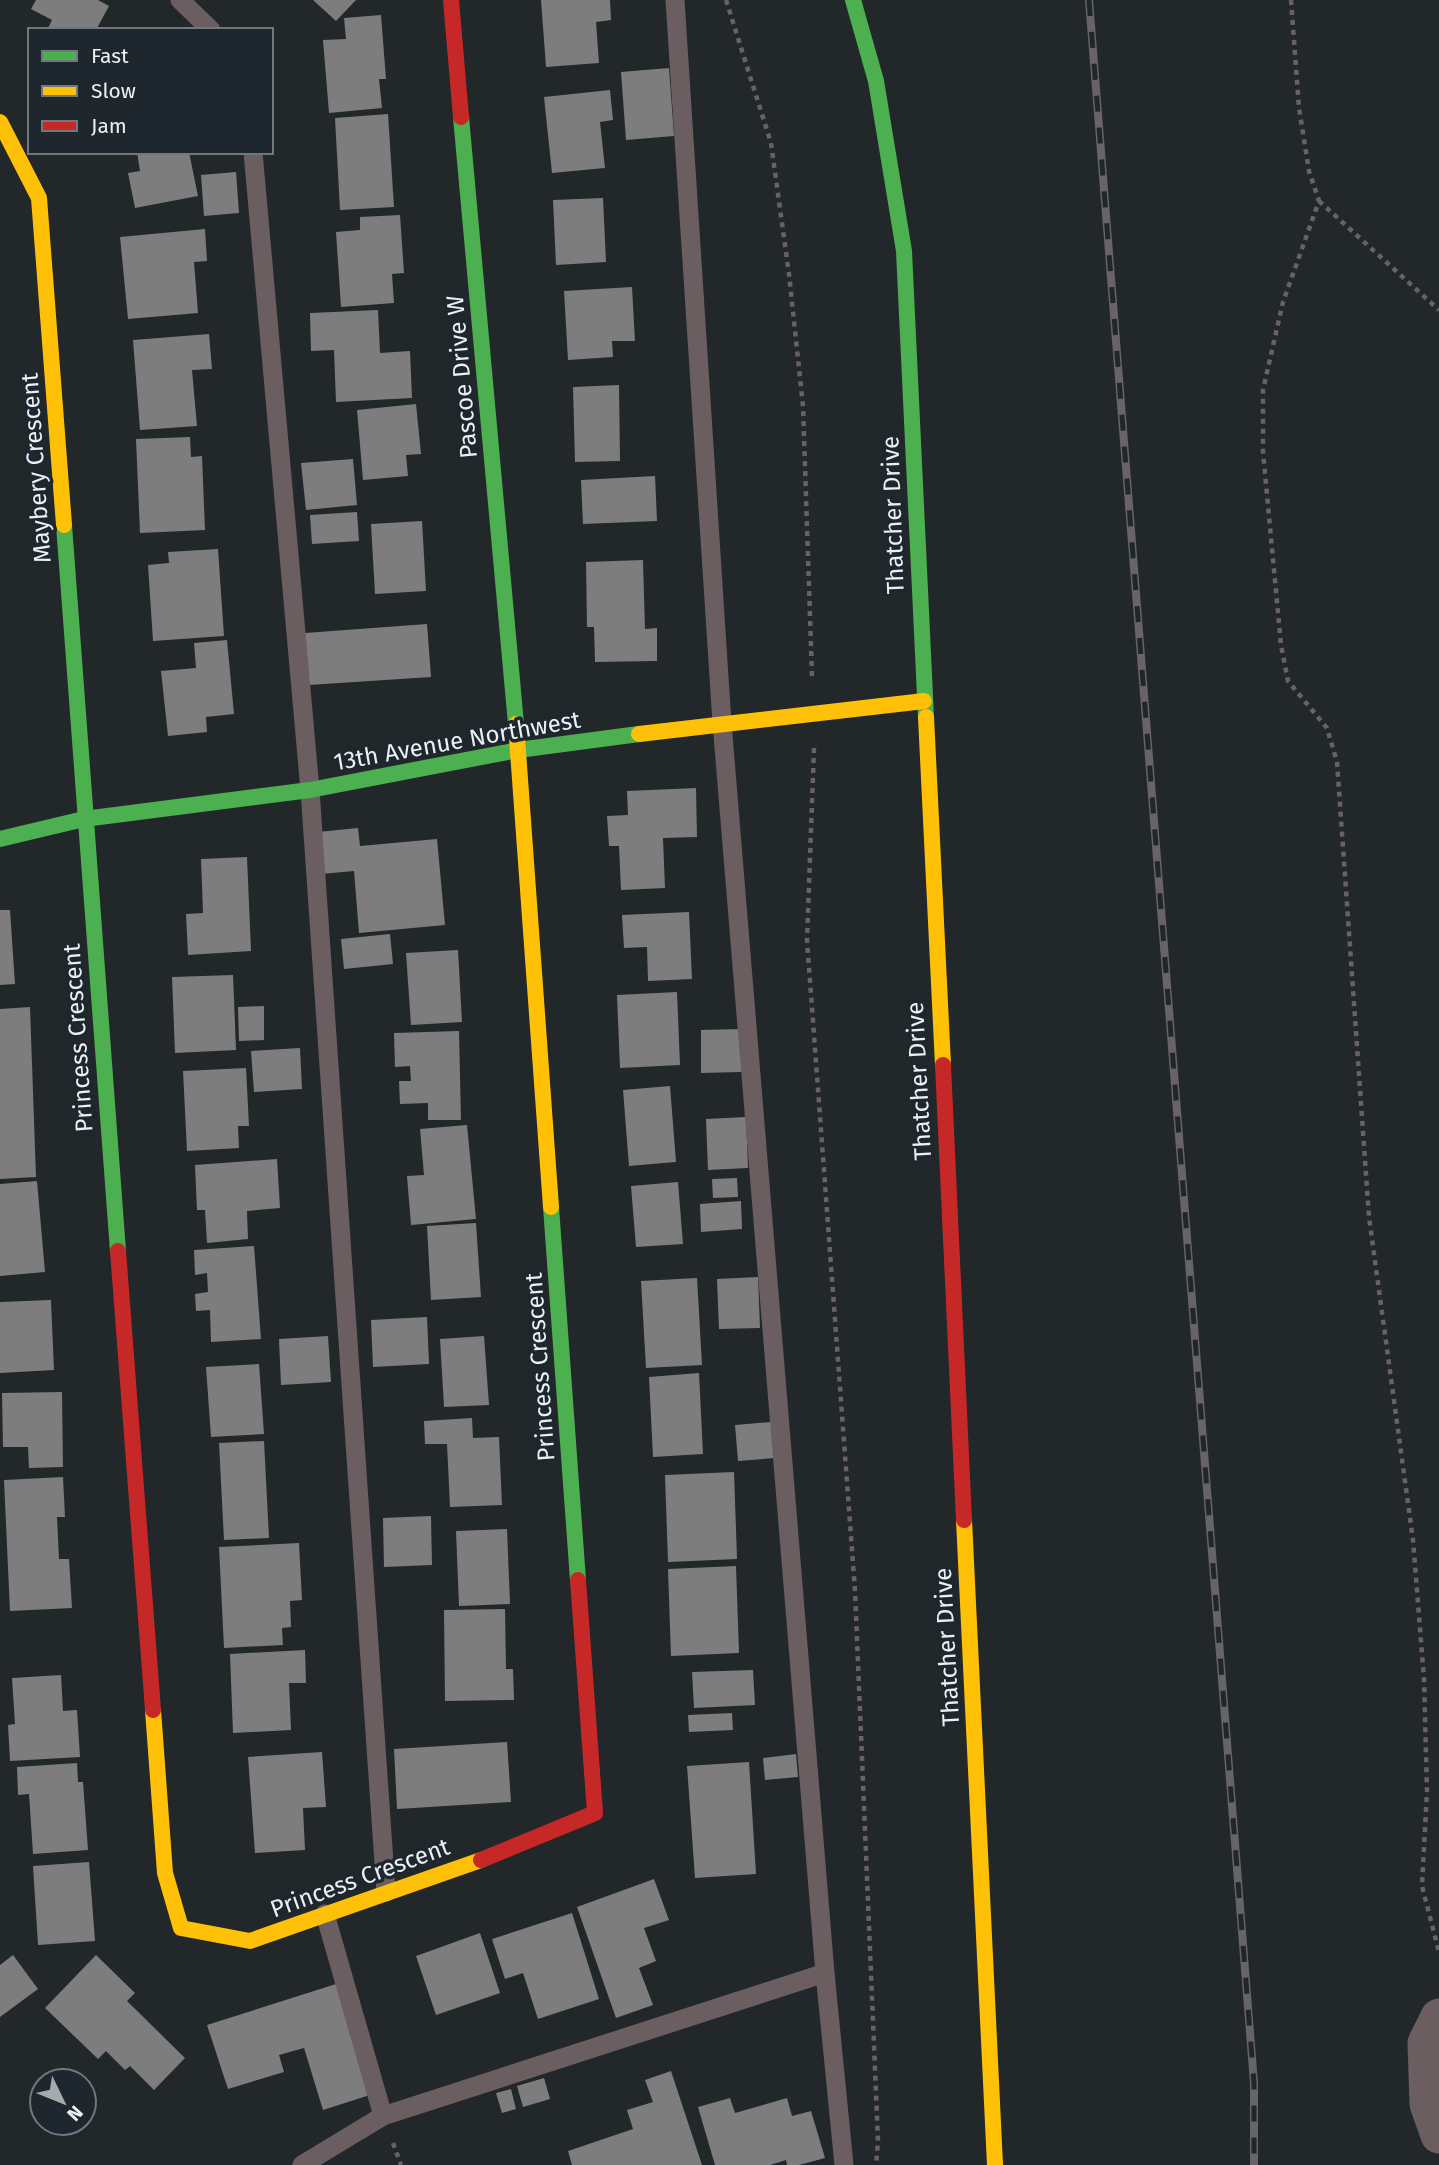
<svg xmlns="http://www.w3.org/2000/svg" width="1439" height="2165" viewBox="0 0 1439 2165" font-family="'Fira Sans',sans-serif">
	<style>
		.building { fill: #7d7d7d }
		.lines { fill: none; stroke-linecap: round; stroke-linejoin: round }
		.path { stroke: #696264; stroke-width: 4.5; stroke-dasharray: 5 5; stroke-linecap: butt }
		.lane { stroke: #6b5e60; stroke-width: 19 }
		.street { stroke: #6b5e60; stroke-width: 37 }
		.fast { stroke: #4caf50; stroke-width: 16 }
		.slow { stroke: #ffc107; stroke-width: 16 }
		.jam { stroke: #c62828; stroke-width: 16 }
		.rail-casing { stroke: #676366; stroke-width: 8 }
		.rail { stroke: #1f272e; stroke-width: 5; stroke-dasharray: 16; stroke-linecap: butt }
		.labels { text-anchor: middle; stroke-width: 7; stroke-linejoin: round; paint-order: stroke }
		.street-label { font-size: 24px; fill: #ebf0f4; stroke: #1f272e }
	</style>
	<rect width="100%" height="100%" fill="#22272a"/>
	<g class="building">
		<polygon points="36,0 98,0 109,6 96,30 47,30 52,20 31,9"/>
		<polygon points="313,0 356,0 336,21"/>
		<polygon points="541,0 610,0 611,20 596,22 599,63 546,67"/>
		<polygon points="381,15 386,79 379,79 382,108 329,113 323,40 346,39 344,18"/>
		<polygon points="669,68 674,136 626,140 621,72"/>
		<polygon points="610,90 613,120 600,122 605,168 552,173 544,97"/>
		<polygon points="388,114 394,207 340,210 335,118"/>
		<polygon points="137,152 189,152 198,196 135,208 128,173 140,171"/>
		<polygon points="236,172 239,213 204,216 201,175"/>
		<polygon points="603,198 606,262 556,265 553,200"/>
		<polygon points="400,215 404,273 392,274 394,303 341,307 336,232 360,230 360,217"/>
		<polygon points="205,229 207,261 194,262 198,313 128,319 120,237"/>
		<polygon points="632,287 635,341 612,341 613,357 568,360 564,291"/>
		<polygon points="378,310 380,353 410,351 412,398 336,402 334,350 311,351 310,313"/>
		<polygon points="209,334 212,369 192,370 197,426 140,430 133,340"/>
		<polygon points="619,385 620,461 575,462 573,387"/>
		<polygon points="416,404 421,454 406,455 408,476 363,480 357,410"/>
		<polygon points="190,437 191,457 202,456 205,530 140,533 136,439"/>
		<polygon points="353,459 357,505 306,510 301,463"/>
		<polygon points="655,476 657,521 583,524 581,480"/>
		<polygon points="357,512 359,541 312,544 310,515"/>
		<polygon points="422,521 426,591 375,594 371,524"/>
		<polygon points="218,549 224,636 153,641 148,565 169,563 168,552"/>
		<polygon points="643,560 645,629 657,628 657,661 595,662 594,627 587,627 586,562"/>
		<polygon points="427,624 431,677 309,685 305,633"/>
		<polygon points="227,640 234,714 206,717 207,732 168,736 161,671 196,668 194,643"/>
		<polygon points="696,788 697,837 663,838 665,888 621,890 619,846 609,846 607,816 628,815 627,791"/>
		<polygon points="358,828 360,846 437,839 445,925 359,933 354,871 321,874 318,832"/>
		<polygon points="247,857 251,951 188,955 186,914 203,913 201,859"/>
		<polygon points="0,910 10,910 15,984 0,985"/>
		<polygon points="689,912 692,979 648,981 647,947 624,948 622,915"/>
		<polygon points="390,934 393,964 344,969 341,939"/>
		<polygon points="458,950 462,1022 411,1025 406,953"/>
		<polygon points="233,975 236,1050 175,1053 172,977"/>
		<polygon points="677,992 680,1065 620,1068 617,995"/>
		<polygon points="264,1006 264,1040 239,1041 238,1007"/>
		<polygon points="30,1007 36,1177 0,1179 0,1009"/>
		<polygon points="740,1029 742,1072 701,1073 701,1030"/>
		<polygon points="459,1031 461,1120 428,1120 428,1103 400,1104 399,1081 411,1081 410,1066 395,1067 394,1033"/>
		<polygon points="300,1048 302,1089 254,1092 251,1051"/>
		<polygon points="246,1068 249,1126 238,1126 239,1148 187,1151 183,1071"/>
		<polygon points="670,1086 676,1162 629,1166 623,1090"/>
		<polygon points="746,1117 748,1168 708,1170 706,1119"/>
		<polygon points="467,1125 476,1219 411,1225 407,1176 424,1175 420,1129"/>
		<polygon points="277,1159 280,1208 247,1211 248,1239 207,1243 205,1210 197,1210 195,1165"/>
		<polygon points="737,1178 738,1197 713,1198 712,1179"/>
		<polygon points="37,1181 45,1272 0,1276 0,1184"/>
		<polygon points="678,1182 683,1244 636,1247 631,1186"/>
		<polygon points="741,1201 742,1229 701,1232 700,1204"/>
		<polygon points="476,1223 481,1297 431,1300 427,1226"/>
		<polygon points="254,1246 261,1339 211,1342 210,1310 196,1311 195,1294 208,1292 207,1273 195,1275 194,1250"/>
		<polygon points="758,1277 760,1328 719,1329 717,1279"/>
		<polygon points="697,1278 702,1365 646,1368 641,1281"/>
		<polygon points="51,1300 54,1370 0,1373 0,1302"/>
		<polygon points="427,1317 429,1364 373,1367 371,1320"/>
		<polygon points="328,1336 331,1382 281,1385 279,1339"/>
		<polygon points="484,1336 489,1405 444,1407 440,1339"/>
		<polygon points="259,1364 264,1434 211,1437 206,1367"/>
		<polygon points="699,1373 703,1454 653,1457 649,1377"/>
		<polygon points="62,1392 63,1467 29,1468 28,1447 3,1447 2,1393"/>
		<polygon points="472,1418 473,1438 499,1437 502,1505 450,1507 447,1444 425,1444 424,1421"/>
		<polygon points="771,1422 775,1458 738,1461 735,1425"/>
		<polygon points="264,1441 269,1538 224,1540 219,1443"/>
		<polygon points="734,1472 737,1559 668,1562 665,1475"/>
		<polygon points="63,1477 65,1517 57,1517 59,1559 69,1559 72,1608 10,1611 4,1480"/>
		<polygon points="431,1516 432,1565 384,1567 383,1518"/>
		<polygon points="507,1529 510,1604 459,1606 456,1531"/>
		<polygon points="299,1543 302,1600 290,1601 291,1627 282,1628 283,1645 224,1648 219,1547"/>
		<polygon points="736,1566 739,1653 671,1656 668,1569"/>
		<polygon points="505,1609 506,1669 513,1669 514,1700 445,1701 444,1610"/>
		<polygon points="305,1650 306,1683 289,1683 291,1730 233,1733 230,1654"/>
		<polygon points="753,1670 755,1705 694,1708 692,1672"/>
		<polygon points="61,1675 63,1711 77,1710 80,1757 10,1761 8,1725 15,1724 12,1678"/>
		<polygon points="732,1713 733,1730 689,1732 688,1715"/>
		<polygon points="507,1742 511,1802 397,1809 394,1749"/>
		<polygon points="322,1752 326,1807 303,1808 305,1850 255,1853 248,1757"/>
		<polygon points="796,1754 798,1777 765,1780 763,1758"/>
		<polygon points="749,1762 756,1874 695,1878 687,1766"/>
		<polygon points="77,1763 78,1782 83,1782 88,1850 33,1854 29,1794 18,1795 17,1767"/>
		<polygon points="89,1862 95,1941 38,1945 33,1866"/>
		<polygon points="654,1879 669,1920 644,1928 656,1961 639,1968 653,2005 616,2018 577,1907"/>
		<polygon points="572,1913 599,1999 538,2019 523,1973 505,1979 492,1939"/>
		<polygon points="480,1933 500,1993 436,2015 416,1956"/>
		<polygon points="13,1955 38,1989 0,2017 0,1965"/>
		<polygon points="96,1955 135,1993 127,2001 185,2058 154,2090 130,2066 125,2070 106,2051 98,2059 45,2008"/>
		<polygon points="336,1984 370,2095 323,2110 304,2048 279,2055 284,2072 228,2089 207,2025"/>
		<polygon points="671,2071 702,2165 572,2165 568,2151 633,2129 627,2110 653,2102 645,2080"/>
		<polygon points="544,2078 550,2099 523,2107 517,2086"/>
		<polygon points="511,2089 516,2109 502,2113 496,2093"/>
		<polygon points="730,2098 735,2113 787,2098 792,2116 811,2111 825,2158 799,2165 787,2165 786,2160 770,2165 715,2165 698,2107"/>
	</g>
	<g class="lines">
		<g class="path">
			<polyline points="726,0 771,143 789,274 803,406 812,676"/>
			<polyline points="1291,0 1299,108 1309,171 1319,201 1283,302 1263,390 1263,452 1281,645 1288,681 1327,728 1337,762 1369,1217 1413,1540 1424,1679 1427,1791 1422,1886 1439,1952"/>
			<polyline points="1319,201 1439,310"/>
			<polyline points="814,748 807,940 855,1591 878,2141 876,2165"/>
			<polyline points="393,2143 401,2165"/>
		</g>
		<g class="lane">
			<polyline points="180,0 211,30"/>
			<polyline points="675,0 722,723 825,1973 844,2165"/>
			<polyline points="253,152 310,790 386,1892"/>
			<polyline points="325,1914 383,2116"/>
			<polyline points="302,2165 383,2116 825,1973"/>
		</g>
		<polyline class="street" points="1439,2017 1426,2043 1428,2104 1439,2135"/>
		<g class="fast">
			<polyline points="853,0 876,81 904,251 926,717"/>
			<polyline points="461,117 516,724"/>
			<polyline points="64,525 118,1251"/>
			<polyline points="0,839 84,819 310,790 518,750 639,734"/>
			<polyline points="551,1207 578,1580"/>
		</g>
		<g class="slow">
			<polyline points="0,122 39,198 64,525"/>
			<polyline points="926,717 943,1065"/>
			<polyline points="516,724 551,1207"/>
			<polyline points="639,734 924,701"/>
			<polyline points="964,1520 995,2165"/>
			<polyline points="153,1710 165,1873 181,1928 250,1941 481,1860"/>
		</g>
		<g class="jam">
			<polyline points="451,0 461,117"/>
			<polyline points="943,1065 964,1520"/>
			<polyline points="118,1251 153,1710"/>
			<polyline points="481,1860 595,1813 578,1580"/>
		</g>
		<g class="rail-casing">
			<polyline id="rail" points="1089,0 1254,2083 1254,2165"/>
		</g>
		<use href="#rail" class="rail"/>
	</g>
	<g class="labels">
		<g class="street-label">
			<text transform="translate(462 377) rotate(-95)" y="8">Pascoe Drive W</text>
			<text transform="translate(36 468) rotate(-94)" y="8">Maybery Crescent</text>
			<text transform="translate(893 515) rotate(-92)" y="8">Thatcher Drive</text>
			<text transform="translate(457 741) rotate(-10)" y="8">13th Avenue Northwest</text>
			<text transform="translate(78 1038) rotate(-94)" y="8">Princess Crescent</text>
			<text transform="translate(919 1081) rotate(-93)" y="8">Thatcher Drive</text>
			<text transform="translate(540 1367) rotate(-94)" y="8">Princess Crescent</text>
			<text transform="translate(947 1647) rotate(-93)" y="8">Thatcher Drive</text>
			<text transform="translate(360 1878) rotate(-20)" y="8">Princess Crescent</text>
		</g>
	</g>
	<rect x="28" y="28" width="245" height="126" fill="#1f272e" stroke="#71777d" stroke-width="2"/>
	<rect x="42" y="51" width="35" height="10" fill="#4caf50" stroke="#71777d" stroke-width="2"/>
	<text x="91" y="63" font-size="21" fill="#ebf0f4">Fast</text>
	<rect x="42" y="86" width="35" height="10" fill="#ffc107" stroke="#71777d" stroke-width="2"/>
	<text x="91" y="98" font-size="21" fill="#ebf0f4">Slow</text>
	<rect x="42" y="121" width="35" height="10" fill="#c62828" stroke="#71777d" stroke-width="2"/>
	<text x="91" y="133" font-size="21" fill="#ebf0f4">Jam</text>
	<g transform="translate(63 2102) rotate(133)"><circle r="33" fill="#1f272e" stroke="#71777d" stroke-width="2"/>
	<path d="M0-5L12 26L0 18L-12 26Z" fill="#a5aaad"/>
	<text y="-10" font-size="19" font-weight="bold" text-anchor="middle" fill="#ebf0f4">N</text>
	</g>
</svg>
